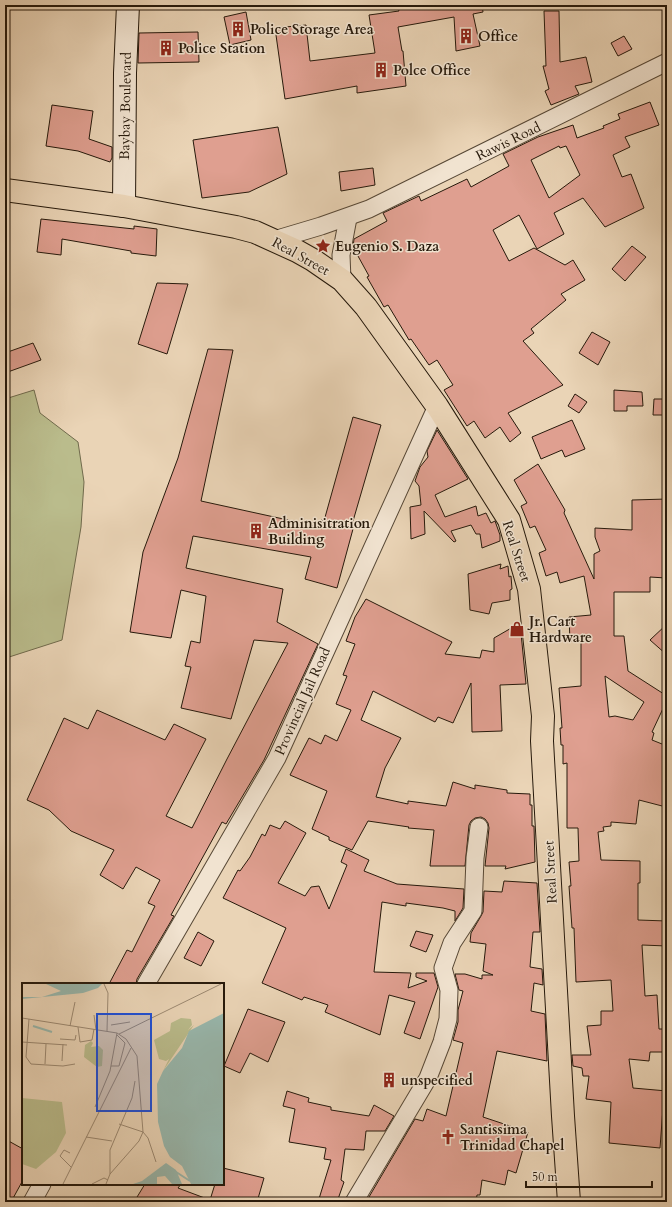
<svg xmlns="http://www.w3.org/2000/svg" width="672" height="1207" viewBox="0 0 672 1207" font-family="Cardo,serif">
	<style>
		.green { fill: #babc8c; stroke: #706a4c }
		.building { fill: #df9f90; stroke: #26190b; fill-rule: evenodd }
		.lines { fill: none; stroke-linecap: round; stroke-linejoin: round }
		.street-casing { stroke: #574836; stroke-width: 19 }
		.secondary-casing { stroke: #26190b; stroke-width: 24 }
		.primary-casing { stroke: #26190b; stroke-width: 24 }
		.street { stroke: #f1e3d0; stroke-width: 17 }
		.secondary { stroke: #f1e3d0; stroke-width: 22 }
		.primary { stroke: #ead4b6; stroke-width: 22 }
		.labels { text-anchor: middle; stroke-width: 3; stroke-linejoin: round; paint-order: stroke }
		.poi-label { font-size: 14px; font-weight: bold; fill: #26190b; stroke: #f1e3d0; text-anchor: start }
		.street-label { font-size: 14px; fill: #26190b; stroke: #f1e3d0 }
		.inset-river { fill: none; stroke: #98b8ae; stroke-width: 2 }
		.inset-road { fill: none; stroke: #9c8972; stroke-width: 1 }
		.view { fill: #1d4ed8; fill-opacity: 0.15; stroke: #1d4ed8; stroke-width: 2 }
		.inset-edge { fill: none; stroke: #26190b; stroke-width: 2 }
	</style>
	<rect width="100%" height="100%" fill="#ead4b6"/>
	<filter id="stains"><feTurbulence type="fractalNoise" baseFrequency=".005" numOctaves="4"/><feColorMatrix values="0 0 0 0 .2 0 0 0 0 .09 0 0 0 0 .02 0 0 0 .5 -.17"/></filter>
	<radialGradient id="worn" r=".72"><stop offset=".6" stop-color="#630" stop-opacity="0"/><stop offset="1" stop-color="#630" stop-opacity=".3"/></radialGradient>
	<polygon class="green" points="34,390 40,413 78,442 84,482 81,527 62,640 6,658 5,399"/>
	<g class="building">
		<polygon points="397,5 482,5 483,12 473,14 480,46 456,51 454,17 398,27 402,51 403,51 406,86 357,93 357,86 285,99 275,28 306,25 310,61 375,53 369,15 399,11"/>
		<polygon points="544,11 559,11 560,62 586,57 592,82 575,86 579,94 551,105 545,91 549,89 543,66 546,66"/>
		<polygon points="246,12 251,40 230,45 224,17"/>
		<polygon points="198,32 199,62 138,63 139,33"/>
		<polygon points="624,36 632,49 618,56 611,43"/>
		<path d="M650,102L659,125L625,137L630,147L613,155L622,177L631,174L644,208L605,227L583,198L554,213L564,234L537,249L519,215L493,230L509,261L534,248L565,265L573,260L585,280L561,294L566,300L531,329L534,333L523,341L563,385L508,413L521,433L510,442L500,427L485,438L474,421L467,426L444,390L453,385L437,360L429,365L411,339L409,340L388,305L384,307L367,277L369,276L353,247L354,239L387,221L383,213L419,196L421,201L467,179L471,187L509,166L503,154L538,137L573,125L577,138L604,128L603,126L620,119L618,114ZM559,146L560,148L566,146L580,175L549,198L531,160Z"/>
		<polygon points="52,105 93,111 89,139 112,147 112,158 110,162 78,151 46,146"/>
		<polygon points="278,127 287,174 249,192 202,198 193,140"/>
		<polygon points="373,168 375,185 341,191 339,172"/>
		<polygon points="41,219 134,229 134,226 157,229 156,256 131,253 131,251 62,239 61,255 37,252"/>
		<polygon points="632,246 646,257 625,281 612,269"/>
		<polygon points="157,283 188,284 167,354 138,344"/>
		<polygon points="592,332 610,342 598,365 579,353"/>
		<polygon points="33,343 41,360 5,373 5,353"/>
		<polygon points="208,349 233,350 201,501 320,527 321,520 324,521 353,417 381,425 351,528 353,529 337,588 305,579 311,557 193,536 186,568 283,589 277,622 318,644 264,760 226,824 222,822 221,824 171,915 174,916 137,979 136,984 109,984 127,950 132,952 155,906 148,903 160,880 136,867 123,889 100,875 114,850 71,831 49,810 27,800 64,718 88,729 97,710 165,740 174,724 206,739 166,816 192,828 227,759 288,643 254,640 231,719 181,708 191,667 185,666 191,641 200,643 206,596 181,590 171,638 130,632 143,552 178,458"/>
		<polygon points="614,390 642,392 643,406 627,406 627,411 614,411"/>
		<polygon points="575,394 587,402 579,413 568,406"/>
		<polygon points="654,399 667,399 667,415 653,415"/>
		<polygon points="572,420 585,449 565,457 562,450 541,459 532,437"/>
		<polygon points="437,430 468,479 435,495 445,517 476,506 478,516 486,513 491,523 495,521 500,535 500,541 482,548 480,534 476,534 471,525 451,531 456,541 454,542 424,511 425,534 411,539 410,507 421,505 419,486 415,481 420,467 428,457 427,451"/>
		<path d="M538,464L565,510L564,513L594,579V554L600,551L595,537V528L632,530V500L667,499V526H664L663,565H665L666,578L650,577V592H614V636H624L628,671L667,696V700L652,732L654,733L652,740L667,746L666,807L639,800L636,824L611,822V826L603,827L604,831L598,832L601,860L640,861V883H638V920L667,921V946L642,945L645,996L657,995L659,1029H667V1052H650L649,1061L629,1059L633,1088L667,1091V1109L663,1108L660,1148L609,1143L611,1102L586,1099L589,1076H583L582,1068L573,1066L572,1055H591L587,1026L601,1025V1011H613L611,980L576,982L574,928H572L569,886H571L569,862L579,861L578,828H567V763L563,764V745H561L560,728H562L559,688L581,686V641H570L569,617L591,615L584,576L560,583L557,572L546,576L539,553L546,550L535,526L530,528L521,506L527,503L514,480ZM605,676L644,702L633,720L615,716L609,717Z"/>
		<polygon points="501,564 500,569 508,566 509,577 511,576 512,589 510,590 510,600 492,603 489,614 470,610 468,574"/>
		<polygon points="366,599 452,642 445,654 480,658 482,650 494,652 494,638 520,623 526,684 500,685 502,731 472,732 471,683 453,723 438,717 435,722 373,691 361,720 401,738 385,768 376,797 408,804 408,801 446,806 453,782 475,789 475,785 507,790 507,793 530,794 530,805 532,805 532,826 534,826 535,862 505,869 506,866 485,866 489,828 488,823 485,819 481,817 475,818 471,821 469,825 465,866 430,866 434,830 408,828 409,827 368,821 352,850 329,840 329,837 312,829 327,791 290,775 309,738 321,744 325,735 337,741 351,710 336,704 347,676 343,675 355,644 346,641 355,617"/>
		<polygon points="667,624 667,655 650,640"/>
		<polygon points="285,821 306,833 278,883 305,896 311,887 319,886 329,909 347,865 341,862 346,849 369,860 364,871 397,884 464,889 463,908 455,921 455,911 443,908 406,903 406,906 382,902 374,972 411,973 408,988 427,981 416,977 416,973 434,973 438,987 420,1039 404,1033 415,1002 389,995 380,1035 325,1012 328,1005 304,997 302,1000 262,983 286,928 223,898 238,870 240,871 250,857 262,834 265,836 270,825 280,829"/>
		<polygon points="504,881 537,883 540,932 533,932 530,967 542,969 543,985 534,983 531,1011 545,1014 547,1061 497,1051 483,1117 528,1132 516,1173 508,1170 505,1185 482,1180 480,1195 477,1195 476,1202 410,1202 400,1200 399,1202 366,1202 415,1119 423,1121 427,1109 446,1116 463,1043 453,1040 458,1022 458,1010 463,991 459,990 455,974 465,974 482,979 482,975 493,975 483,971 486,944 470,942 471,933 481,916 483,912 484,891 502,892"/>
		<polygon points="416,931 433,935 426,952 410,946"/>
		<polygon points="198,932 214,941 201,966 184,958"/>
		<polygon points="248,1009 285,1022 268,1062 250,1053 240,1073 224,1066"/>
		<polygon points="287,1091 309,1098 308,1102 331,1107 331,1110 369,1116 374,1105 394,1116 385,1131 366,1131 364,1150 345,1149 341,1180 344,1182 337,1202 318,1202 331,1160 324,1159 326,1148 289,1142 295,1109 283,1106"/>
		<polygon points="5,1139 23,1149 23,1180 11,1202 5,1202"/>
		<polygon points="223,1168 264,1178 257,1202 134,1202 145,1184 181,1184 178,1188 210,1200 215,1184 223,1184"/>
	</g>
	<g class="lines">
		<g class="street-casing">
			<g id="street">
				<polyline points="274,240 321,226 369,209 667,62"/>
				<polyline points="342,280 341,255 348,218"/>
				<polyline points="146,984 277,758 437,406"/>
				<polyline points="32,1202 42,1184"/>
				<polyline points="354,1202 428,1078 442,1042 448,1019 449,990 443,968 452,943 473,911 475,858 479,827"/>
			</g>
		</g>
		<g class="secondary-casing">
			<polyline id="secondary" points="124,206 125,73 128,5"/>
		</g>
		<g class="primary-casing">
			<polyline id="primary" points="5,190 124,206 236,227 255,232 297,251 313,260 342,280 366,307 437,406 509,520 529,589 543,716 542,741 563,1116 569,1202"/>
		</g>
		<use href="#street" class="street"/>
		<use href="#secondary" class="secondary"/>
		<use href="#primary" class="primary"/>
	</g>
	<defs>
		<g id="building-bare" transform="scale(1.2)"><path d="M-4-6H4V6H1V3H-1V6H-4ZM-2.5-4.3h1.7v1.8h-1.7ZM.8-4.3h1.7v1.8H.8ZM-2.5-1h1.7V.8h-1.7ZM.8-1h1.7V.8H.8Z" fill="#8f2418" stroke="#f1e3d0" stroke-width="2.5" paint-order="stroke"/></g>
		<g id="sight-bare" transform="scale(1.2)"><path d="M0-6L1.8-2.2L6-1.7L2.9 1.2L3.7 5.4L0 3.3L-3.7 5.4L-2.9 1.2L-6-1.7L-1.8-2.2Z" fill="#8f2418" stroke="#f1e3d0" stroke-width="2.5" paint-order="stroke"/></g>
		<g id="shop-bare" transform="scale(1.2)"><path d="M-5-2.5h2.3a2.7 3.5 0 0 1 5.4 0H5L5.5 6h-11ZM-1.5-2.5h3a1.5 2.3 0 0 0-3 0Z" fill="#8f2418" stroke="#f1e3d0" stroke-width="2.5" paint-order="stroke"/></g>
		<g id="church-bare" transform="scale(1.2)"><path d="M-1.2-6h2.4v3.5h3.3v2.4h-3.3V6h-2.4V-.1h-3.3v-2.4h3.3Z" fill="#8f2418" stroke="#f1e3d0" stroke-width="2.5" paint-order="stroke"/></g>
	</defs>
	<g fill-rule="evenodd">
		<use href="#building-bare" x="238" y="29"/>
		<use href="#building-bare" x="466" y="36"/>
		<use href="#building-bare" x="166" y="48"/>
		<use href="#building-bare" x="381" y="70"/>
		<use href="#sight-bare" x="323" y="246"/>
		<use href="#building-bare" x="256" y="531"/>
		<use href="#shop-bare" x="517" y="629"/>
		<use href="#building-bare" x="389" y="1080"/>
		<use href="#church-bare" x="448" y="1137"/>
	</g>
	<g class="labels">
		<g class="poi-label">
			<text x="250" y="34">Police Storage Area</text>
			<text x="478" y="41">Office</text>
			<text x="178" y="53">Police Station</text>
			<text x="393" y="75">Polce Office</text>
			<text x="335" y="251">Eugenio S. Daza</text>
			<text x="268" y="528">Adminisitration<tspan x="268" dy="16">Building</tspan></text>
			<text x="529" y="626">Jr. Cart<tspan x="529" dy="16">Hardware</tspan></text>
			<text x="401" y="1085">unspecified</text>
			<text x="460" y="1134">Santissima<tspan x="460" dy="16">Trinidad Chapel</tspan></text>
		</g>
		<g class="street-label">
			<text transform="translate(125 106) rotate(-89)" y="5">Baybay Boulevard</text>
			<text transform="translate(508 141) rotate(-26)" y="5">Rawis Road</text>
			<text transform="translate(301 256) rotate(29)" y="5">Real Street</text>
			<text transform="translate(517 551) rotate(72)" y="5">Real Street</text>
			<text transform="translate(302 701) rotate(-66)" y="5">Provincial Jail Road</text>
			<text transform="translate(550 872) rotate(-93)" y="5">Real Street</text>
		</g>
	</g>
	<g transform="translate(22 983)">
		<rect width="202" height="202" fill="#ead4b6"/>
		<path d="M159,35L169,36L170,42L166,47L172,42L141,88L147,76L144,78L137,76L132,57L148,48L149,40ZM69,58L71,60L69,64L77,63L81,67L80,83L75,84L62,74L63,62ZM0,115L40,119L44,150L34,169L14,186L0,181Z" fill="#babc8c"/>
		<path d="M24,1H80L76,5L61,10L0,16V14H20L39,8ZM202,30V201H169L160,183L148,174L142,163L136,139L135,101L141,88L160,65L167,48ZM144,180L154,187L160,201H150L143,193L135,194V201H111L120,198Z" fill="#98b8ae"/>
		<path class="inset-river" d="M11,43L30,49M151,187L168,198"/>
		<path class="inset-road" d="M82,1L86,10L85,48M72,32L74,47M0,35L95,50L104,56L115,73L121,149L117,158L88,191L84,201M7,36L4,74L9,81L41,83L53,81M89,42L108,39M48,43L53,19M56,44L58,59L70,57L72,46M97,51L199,1M38,56L53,57L54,52M0,59L45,62M40,78L41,61M23,81L24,61M89,83H97L103,60L95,52M73,124L88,88L95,50M97,141L121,149L126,155L134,179M64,154L90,158M48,170L42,167L38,173L49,184M88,191V167L110,115L113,98M41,201L109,65M70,201L82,195L86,197"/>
		<path class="view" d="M75,31H129V128H75Z"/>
		<rect width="202" height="202" class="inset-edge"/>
	</g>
	<rect width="672" height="1207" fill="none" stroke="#ead4b6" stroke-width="20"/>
	<rect x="6" y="6" width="660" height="1195" fill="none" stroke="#26190b" stroke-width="2"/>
	<rect x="10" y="10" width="652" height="1187" fill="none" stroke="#26190b"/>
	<path d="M526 1181v6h126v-6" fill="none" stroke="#26190b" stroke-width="2"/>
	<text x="532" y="1181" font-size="12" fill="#26190b" stroke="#f1e3d0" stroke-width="3" paint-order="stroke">50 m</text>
	<rect width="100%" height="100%" filter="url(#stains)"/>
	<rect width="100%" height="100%" fill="url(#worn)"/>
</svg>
